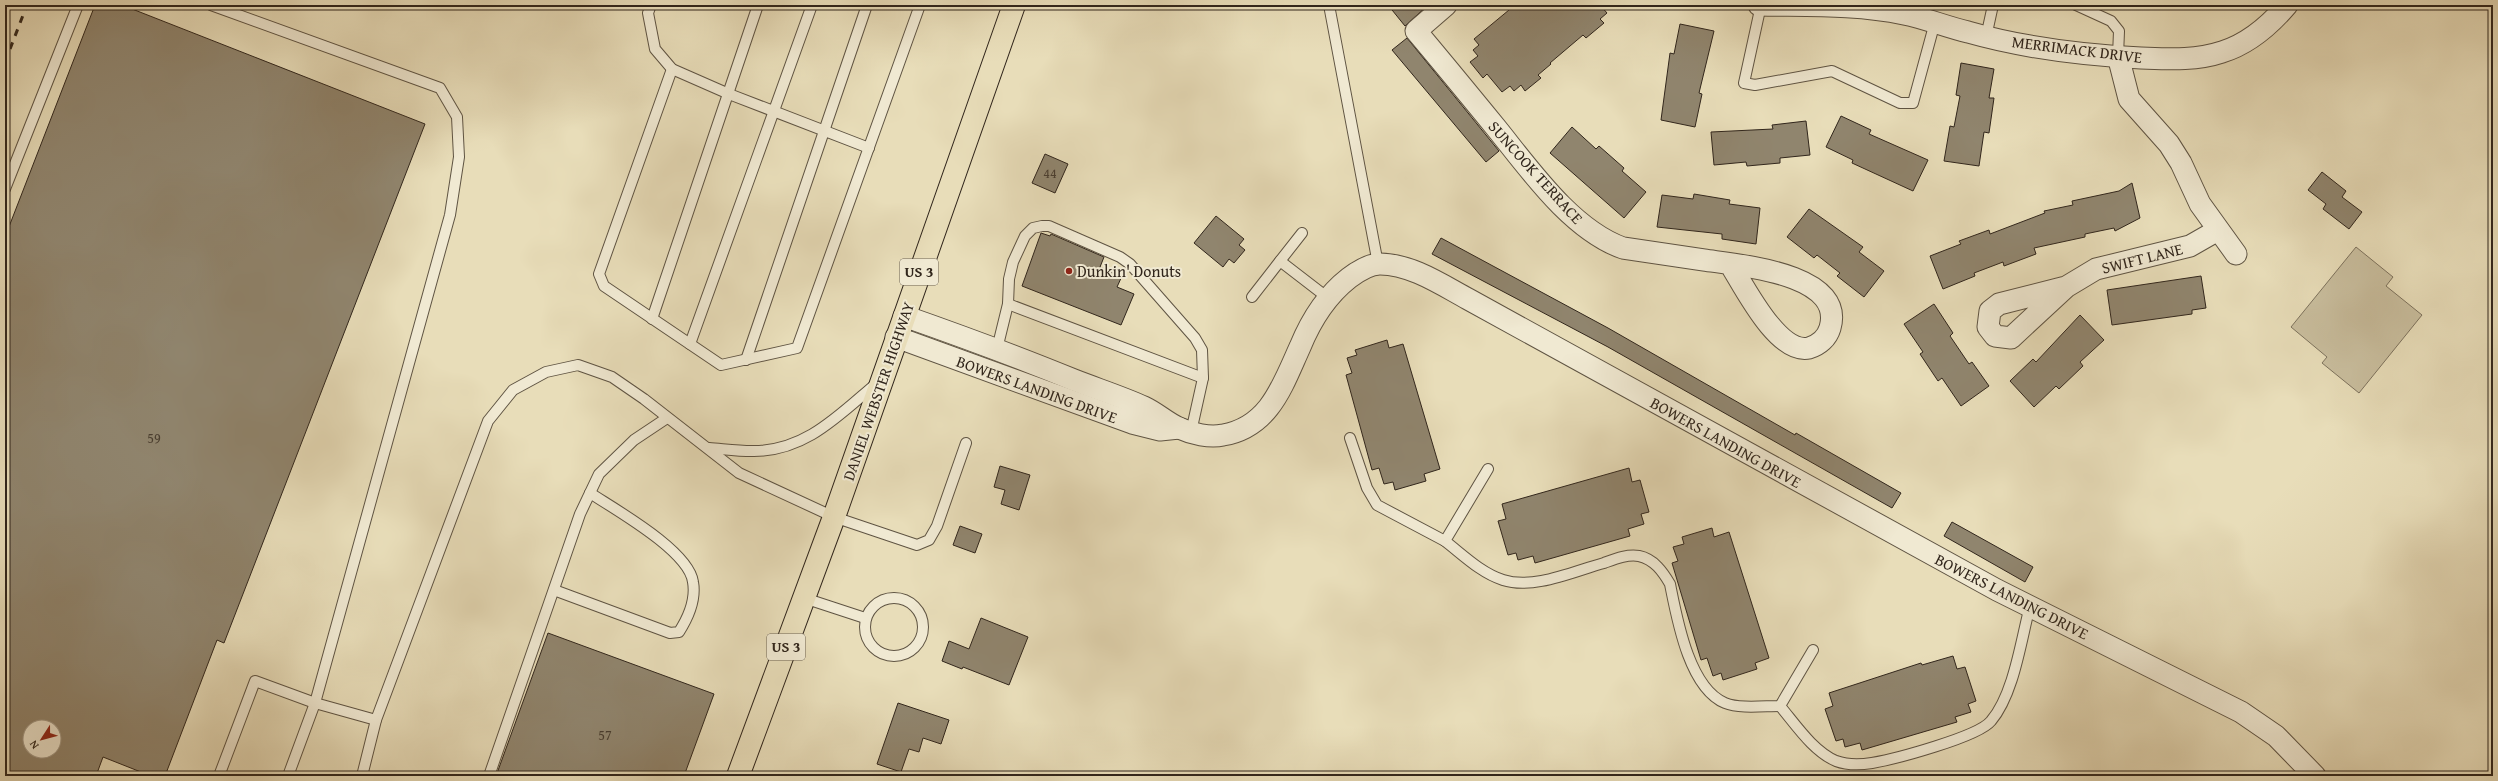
<svg xmlns="http://www.w3.org/2000/svg" width="2498" height="781" viewBox="0 0 2498 781" font-family="'Gentium Book Plus',serif">
	<style>
		.green { fill: #c9be9e; stroke: #7d725d }
		.building { fill: #90856e; stroke: #31261c; fill-rule: evenodd }
		.lines { fill: none; stroke-linecap: round; stroke-linejoin: round }
		.lane-casing { stroke: #5f5443; stroke-width: 12 }
		.street-casing { stroke: #5f5443; stroke-width: 23 }
		.primary-casing { stroke: #31261c; stroke-width: 24 }
		.lane { stroke: #f0e9d2; stroke-width: 10 }
		.street { stroke: #f0e9d2; stroke-width: 21 }
		.primary { stroke: #e8ddb9; stroke-width: 22 }
		.rail { stroke: #31261c; stroke-width: 3; stroke-dasharray: 7 7; stroke-linecap: butt }
		.poi-dot { fill: #8f2418; stroke: #f0e9d2; stroke-width: 1.5 }
		.labels { text-anchor: middle; stroke-width: 4; stroke-linejoin: round; paint-order: stroke }
		.number-label { font-size: 14px; fill: #493e30 }
		.shield { fill: #f0e9d2; stroke: #6a6053; stroke-width: 1 }
		.shield-label { font-size: 15px; font-weight: bold; fill: #31261c }
		.street-label { font-size: 16px; fill: #31261c; stroke: #f0e9d2 }
		.poi-label { font-size: 16px; fill: #31261c; stroke: #f0e9d2; text-anchor: start }
	</style>
	<rect width="100%" height="100%" fill="#e8ddb9"/>
	<filter id="stains"><feTurbulence type="fractalNoise" baseFrequency=".005" numOctaves="4"/><feColorMatrix values="0 0 0 0 .2 0 0 0 0 .09 0 0 0 0 .02 0 0 0 .5 -.17"/></filter>
	<radialGradient id="worn" r=".72"><stop offset=".6" stop-color="#630" stop-opacity="0"/><stop offset="1" stop-color="#630" stop-opacity=".3"/></radialGradient>
	<polygon class="green" points="2356,247 2393,277 2386,286 2422,315 2359,393 2322,363 2327,357 2291,327"/>
	<g class="building">
		<path d="M95,5H122L425,124L224,643L217,640L165,776H151L103,757L96,776H5V237ZM30,727H54V751H30Z"/>
		<polygon points="1388,5 1428,5 1405,26"/>
		<polygon points="1515,5 1600,5 1607,13 1600,19 1604,23 1586,38 1583,35 1550,63 1551,64 1538,75 1541,78 1525,91 1521,85 1514,91 1510,86 1502,92 1487,74 1483,78 1470,62 1478,56 1473,50 1479,45 1474,39"/>
		<polygon points="1680,24 1714,31 1699,93 1702,94 1695,127 1661,120 1670,53 1674,54"/>
		<polygon points="1407,38 1499,151 1486,162 1392,50"/>
		<polygon points="1961,63 1994,69 1989,98 1994,98 1989,133 1984,132 1979,166 1944,161 1950,126 1954,127 1960,96 1956,95"/>
		<polygon points="1841,116 1871,130 1869,134 1928,160 1913,191 1852,163 1853,160 1826,147"/>
		<polygon points="1806,121 1810,155 1780,158 1780,163 1747,166 1746,162 1714,165 1711,132 1773,129 1772,125"/>
		<polygon points="1572,127 1596,149 1599,146 1624,168 1622,171 1646,192 1624,218 1550,153"/>
		<polygon points="1045,154 1068,164 1055,193 1032,183"/>
		<polygon points="2322,172 2346,191 2342,197 2362,212 2349,229 2323,209 2326,204 2308,190"/>
		<polygon points="2132,183 2140,218 2115,231 2114,228 2085,234 2085,237 2034,248 2036,254 2004,266 2003,262 1974,273 1975,276 1943,289 1930,256 1961,244 1959,241 1989,230 1990,234 2045,213 2044,211 2073,205 2072,201 2119,191"/>
		<polygon points="1694,194 1730,200 1729,204 1760,208 1756,244 1722,239 1722,234 1657,227 1662,195 1693,199"/>
		<polygon points="1809,209 1863,247 1859,252 1884,271 1864,297 1837,276 1840,273 1817,255 1814,258 1787,237"/>
		<polygon points="1216,216 1244,239 1239,245 1245,250 1234,263 1229,259 1223,267 1194,243"/>
		<polygon points="1041,233 1050,236 1051,234 1104,257 1100,267 1122,276 1117,287 1134,294 1121,325 1022,286"/>
		<polygon points="1441,238 1608,328 1795,435 1796,433 1901,493 1892,508 1608,347 1432,254"/>
		<polygon points="2201,276 2206,308 2192,310 2192,314 2112,325 2107,290"/>
		<polygon points="1934,304 1953,333 1950,336 1969,364 1972,362 1989,386 1961,406 1942,378 1938,381 1920,354 1923,352 1904,324"/>
		<polygon points="2080,315 2104,340 2080,362 2083,366 2059,389 2056,386 2034,407 2010,381 2033,359 2036,362"/>
		<polygon points="1387,340 1389,348 1403,344 1440,469 1424,474 1426,481 1395,490 1393,482 1384,484 1379,468 1372,470 1346,375 1352,373 1347,358 1357,355 1355,350"/>
		<polygon points="1000,466 1030,475 1019,510 1001,504 1005,490 994,487"/>
		<polygon points="1629,468 1632,482 1640,480 1649,512 1641,514 1644,524 1628,529 1630,536 1535,563 1533,556 1518,560 1516,553 1508,555 1498,521 1506,519 1502,504"/>
		<polygon points="1952,522 2033,567 2025,582 1944,536"/>
		<polygon points="960,526 982,534 975,553 953,545"/>
		<polygon points="1712,528 1714,537 1729,532 1769,658 1755,663 1757,669 1723,680 1721,673 1713,676 1707,658 1701,660 1672,563 1678,561 1673,547 1684,544 1682,537"/>
		<polygon points="981,618 1028,637 1009,685 963,667 962,669 942,661 949,641 969,649"/>
		<polygon points="548,633 714,694 684,776 496,776"/>
		<polygon points="1953,656 1957,669 1965,667 1976,701 1968,704 1971,712 1955,717 1957,722 1862,750 1860,743 1845,747 1843,739 1836,741 1825,709 1833,706 1829,693 1921,663 1922,665"/>
		<polygon points="898,703 949,720 941,744 923,738 919,752 909,749 901,772 877,764"/>
	</g>
	<g class="lines">
		<g class="lane-casing">
			<g id="lane">
				<polyline points="211,5 440,88 457,117 459,157 450,215 315,703 288,776"/>
				<polyline points="651,5 648,13 655,49 672,69 729,94 869,148"/>
				<polyline points="1329,5 1378,264"/>
				<polyline points="1761,5 1744,83 1755,85 1832,71 1900,103 1913,103 1935,22"/>
				<polyline points="2076,5 2111,21 2119,31 2118,56"/>
				<polyline points="1986,37 1993,5"/>
				<polyline points="672,69 599,274 604,286 721,365 797,348 920,5"/>
				<polyline points="5,189 78,5"/>
				<polyline points="1280,261 1302,233"/>
				<polyline points="1252,297 1280,261 1328,298"/>
				<polyline points="1008,304 1203,378 1191,432"/>
				<polyline points="652,319 758,5"/>
				<polyline points="690,344 812,5"/>
				<polyline points="997,349 1008,304 1009,279 1013,262 1025,236 1033,228 1042,226 1049,226 1120,257 1130,264 1195,338 1202,350 1203,378"/>
				<polyline points="746,360 867,5"/>
				<polyline points="1350,438 1367,488 1377,505 1445,541"/>
				<path d="M709,448C723,449 737,451 752,451C805,452 839,415 877,383"/>
				<path d="M1488,469L1445,541C1463,555 1481,573 1503,580C1534,590 1574,571 1604,563C1615,559 1627,554 1639,556C1654,559 1663,572 1670,584C1677,619 1689,688 1725,703C1740,709 1763,706 1780,706L1813,650"/>
				<path d="M554,590L670,633L679,632C688,618 696,599 693,582C689,551 616,510 590,493"/>
				<circle cx="894" cy="627" r="29"/>
				<polyline points="804,598 865,618"/>
				<path d="M1780,706C1796,725 1813,751 1836,761C1847,765 1860,765 1872,763C1895,759 1978,737 1991,721C2014,694 2021,640 2030,606"/>
				<polyline points="219,776 255,681 315,703 376,720"/>
				<polyline points="362,776 376,720 488,421 513,390 546,372 578,365 612,377 644,399 739,473 834,517 917,545 929,540 937,526 966,443"/>
				<polyline points="489,776 580,514 599,474 634,440 667,418"/>
			</g>
		</g>
		<g class="street-casing">
			<g id="street">
				<path d="M1446,5L1416,31C1443,63 1470,96 1497,129C1530,170 1572,230 1623,248C1650,252 1677,256 1704,260C1737,265 1846,273 1830,328C1827,338 1819,345 1809,348C1778,355 1744,286 1730,264"/>
				<path d="M1759,5C1807,6 1857,4 1904,14C1925,18 1946,27 1968,32C2024,48 2082,55 2141,58C2168,59 2195,61 2222,52C2248,44 2269,26 2287,5"/>
				<polyline points="2118,56 2129,99 2169,144 2181,163 2200,204 2236,254"/>
				<polyline points="2066,287 2011,338 1995,336 1988,327 1990,311 1999,304 2066,287 2096,269 2190,246 2218,230"/>
				<path d="M904,316C961,336 1018,357 1074,380C1097,389 1122,397 1144,407C1157,413 1167,423 1179,428C1192,434 1210,438 1223,435C1270,427 1283,384 1300,347C1311,320 1326,296 1349,278C1357,272 1369,264 1380,264C1411,264 1442,285 1468,299L1997,590L2241,712L2276,736L2315,776"/>
				<polyline points="896,337 1132,423 1160,430 1179,428"/>
			</g>
		</g>
		<g class="primary-casing">
			<polyline id="primary" points="738,776 834,517 1014,5"/>
		</g>
		<use href="#lane" class="lane"/>
		<use href="#street" class="street"/>
		<use href="#primary" class="primary"/>
		<polyline class="rail" points="5,62 27,5"/>
	</g>
	<circle class="poi-dot" cx="1069" cy="271" r="4"/>
	<g class="labels">
		<g class="number-label">
			<text x="1050" y="178">44</text>
			<text x="154" y="443">59</text>
			<text x="605" y="740">57</text>
		</g>
		<g class="shield">
			<rect x="900" y="259" width="38" height="26" rx="3"/>
			<rect x="767" y="634" width="38" height="26" rx="3"/>
		</g>
		<g class="shield-label">
			<text x="919" y="277">US 3</text>
			<text x="786" y="652">US 3</text>
		</g>
		<g class="street-label">
			<text transform="translate(2077 49) rotate(7)" y="6">MERRIMACK DRIVE</text>
			<text transform="translate(1536 172) rotate(48)" y="6">SUNCOOK TERRACE</text>
			<text transform="translate(2142 258) rotate(-14)" y="6">SWIFT LANE</text>
			<text transform="translate(1037 389) rotate(20)" y="6">BOWERS LANDING DRIVE</text>
			<text transform="translate(878 391) rotate(-71)" y="6">DANIEL WEBSTER HIGHWAY</text>
			<text transform="translate(1726 442) rotate(29)" y="6">BOWERS LANDING DRIVE</text>
			<text transform="translate(2012 596) rotate(27)" y="6">BOWERS LANDING DRIVE</text>
		</g>
		<g class="poi-label">
			<text x="1077" y="277">Dunkin' Donuts</text>
		</g>
	</g>
	<rect width="2498" height="781" fill="none" stroke="#e8ddb9" stroke-width="20"/>
	<rect x="6" y="6" width="2486" height="769" fill="none" stroke="#31261c" stroke-width="2"/>
	<rect x="10" y="10" width="2478" height="761" fill="none" stroke="#31261c"/>
	<g transform="translate(42 739) rotate(234)"><circle r="19" fill="#f0e9d2" stroke="#a49b89"/>
	<path d="M0-3L7 15L0 10L-7 15Z" fill="#8f2418"/>
	<text y="-6" font-size="11" font-weight="bold" text-anchor="middle" fill="#31261c">N</text>
	</g>
	<rect width="100%" height="100%" filter="url(#stains)"/>
	<rect width="100%" height="100%" fill="url(#worn)"/>
</svg>
